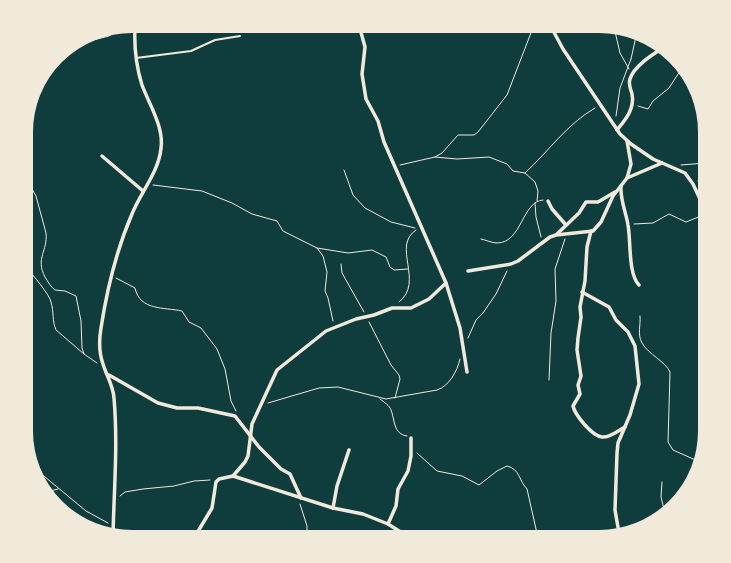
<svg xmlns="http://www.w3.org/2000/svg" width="731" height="563" viewBox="0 0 731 563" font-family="'Crimson Pro',serif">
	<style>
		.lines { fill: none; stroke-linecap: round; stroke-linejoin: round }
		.path { stroke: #f1e9da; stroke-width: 1 }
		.service { stroke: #f1e9da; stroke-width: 2 }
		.minor { stroke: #f1e9da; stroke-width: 3.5 }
		.rim { fill: none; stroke: #f1e9da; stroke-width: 2 }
	</style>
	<rect width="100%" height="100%" fill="#0f3d3e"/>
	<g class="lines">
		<g class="path">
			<polyline points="614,27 620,53 629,69"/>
			<polyline points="70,46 109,36 122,27"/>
			<polyline points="655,47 655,43"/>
			<polyline points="663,55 689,77"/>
			<polyline points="631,59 637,32"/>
			<polyline points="638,106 648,109 653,101 669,88 682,68"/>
			<polyline points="616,116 620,88 631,59"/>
			<polyline points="435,157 457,159 489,157 507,164 513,171 525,173 535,182 538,191 537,201"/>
			<polyline points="400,165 435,157 442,153 458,135 474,135 478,132 507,95 534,25"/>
			<polyline points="681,165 706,163"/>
			<polyline points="344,170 353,195 365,208 391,222 415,228"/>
			<path d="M525,173C549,151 567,124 595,108"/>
			<path d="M26,178L36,196L46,233C48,251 35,258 45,277C48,282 51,287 55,290L65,291L76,296L81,321L82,348L84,354L97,363"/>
			<polyline points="698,181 706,184"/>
			<polyline points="153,185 202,191 232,203 252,214 277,221 283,231 317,248 323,256 327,272 325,291 328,298 333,321"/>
			<polyline points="535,203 536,217 541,237"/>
			<polyline points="634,224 653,223 669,214 686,222 701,216"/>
			<path d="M481,239C486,240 492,243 497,243C522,243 522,201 543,200"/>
			<polyline points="317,248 348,253 372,250 386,257 390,267 394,270 408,269"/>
			<polyline points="341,264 342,273 364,312"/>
			<path d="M26,267C32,274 50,295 51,302C54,312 52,321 56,330L84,354"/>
			<path d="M116,278L135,288C140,311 164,307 182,311L189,322L201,328L217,349L225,369L231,401L236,411"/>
			<path d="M399,302C425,282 391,246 416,230"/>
			<path d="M640,316C641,325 637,334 642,343C648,354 666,362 670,372L668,442L673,450L700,462"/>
			<polyline points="369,322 391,365 399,375 400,379 395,398"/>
			<polyline points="468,338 476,320 483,313 496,294 507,271"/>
			<polyline points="549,380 551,333 556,301 555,269 565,239"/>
			<path d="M380,399C384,402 390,406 391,410C395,420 393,434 407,436"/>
			<path d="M268,403L319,388L338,387L386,399L437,390C449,386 457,372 460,359"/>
			<path d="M417,453L437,471L462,476L479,485L497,471L507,466C520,469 519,481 527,489L538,538"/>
			<polyline points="33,467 86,511 108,523"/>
			<polyline points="662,482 661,497 665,513"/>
			<polyline points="46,492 58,489"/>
			<polyline points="120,496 125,492 143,489 174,486 194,481 210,480"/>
			<polyline points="300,504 307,526 307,538"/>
		</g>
		<polyline class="service" points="136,58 191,51 215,40 240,36"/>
		<g class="minor">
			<polyline points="359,25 365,47 362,74 366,99 378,121 384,142 446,283 460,328 467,372"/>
			<polyline points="550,25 563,49 620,134 631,144 653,159 685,173 693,184 706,212"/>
			<path d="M617,130C625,120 635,109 632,94C631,90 628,84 630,79C634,66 652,55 663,48"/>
			<polyline points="102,156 143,191"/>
			<polyline points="627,178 631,164 627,141"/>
			<path d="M621,186C620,200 626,212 628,225C631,241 628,274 639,285"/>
			<polyline points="548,201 552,209 566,225"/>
			<path d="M591,231L587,247L585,281L580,307L581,317L578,338L577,350L581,376L578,385L580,394L573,406C575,415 592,436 602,437C610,438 619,430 625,427"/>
			<polyline points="557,234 579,213 586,202 598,202 615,192"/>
			<polyline points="468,271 511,264 518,261 550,237 556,235 593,231 601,222 613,196 627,178 662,163"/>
			<polyline points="582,292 609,307 616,320 628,332 635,346 639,384 630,415 618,443 617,453 615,510 619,533"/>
			<polyline points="109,375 158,403 177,408 198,408 235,416 259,447 281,469 290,474 301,498"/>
			<polyline points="233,476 245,462 248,456 252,424 277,370 326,331 356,319 374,315 392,308 411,308 429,299 446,283"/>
			<polyline points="333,508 337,486 349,450"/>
			<polyline points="388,524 396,506 398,489 408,471 411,456 411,438"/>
			<path d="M113,535C114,490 118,444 114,398C113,385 107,377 103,364C99,353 99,340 101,328C107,289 116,251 132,214C140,193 159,172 161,148C164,127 149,104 142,85C136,66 134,45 135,25"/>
			<polyline points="194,538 212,508 216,482 219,479 233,476 333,508 363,514 388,524 410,538"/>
		</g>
	</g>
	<path d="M0 0H731V563H0ZM132 32H599A100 100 0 0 1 699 132V431A100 100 0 0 1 599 531H132A100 100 0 0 1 32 431V132A100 100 0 0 1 132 32Z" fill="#f1e9da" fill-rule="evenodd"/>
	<path class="rim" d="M132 32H599A100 100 0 0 1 699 132V431A100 100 0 0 1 599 531H132A100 100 0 0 1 32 431V132A100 100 0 0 1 132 32Z"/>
</svg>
